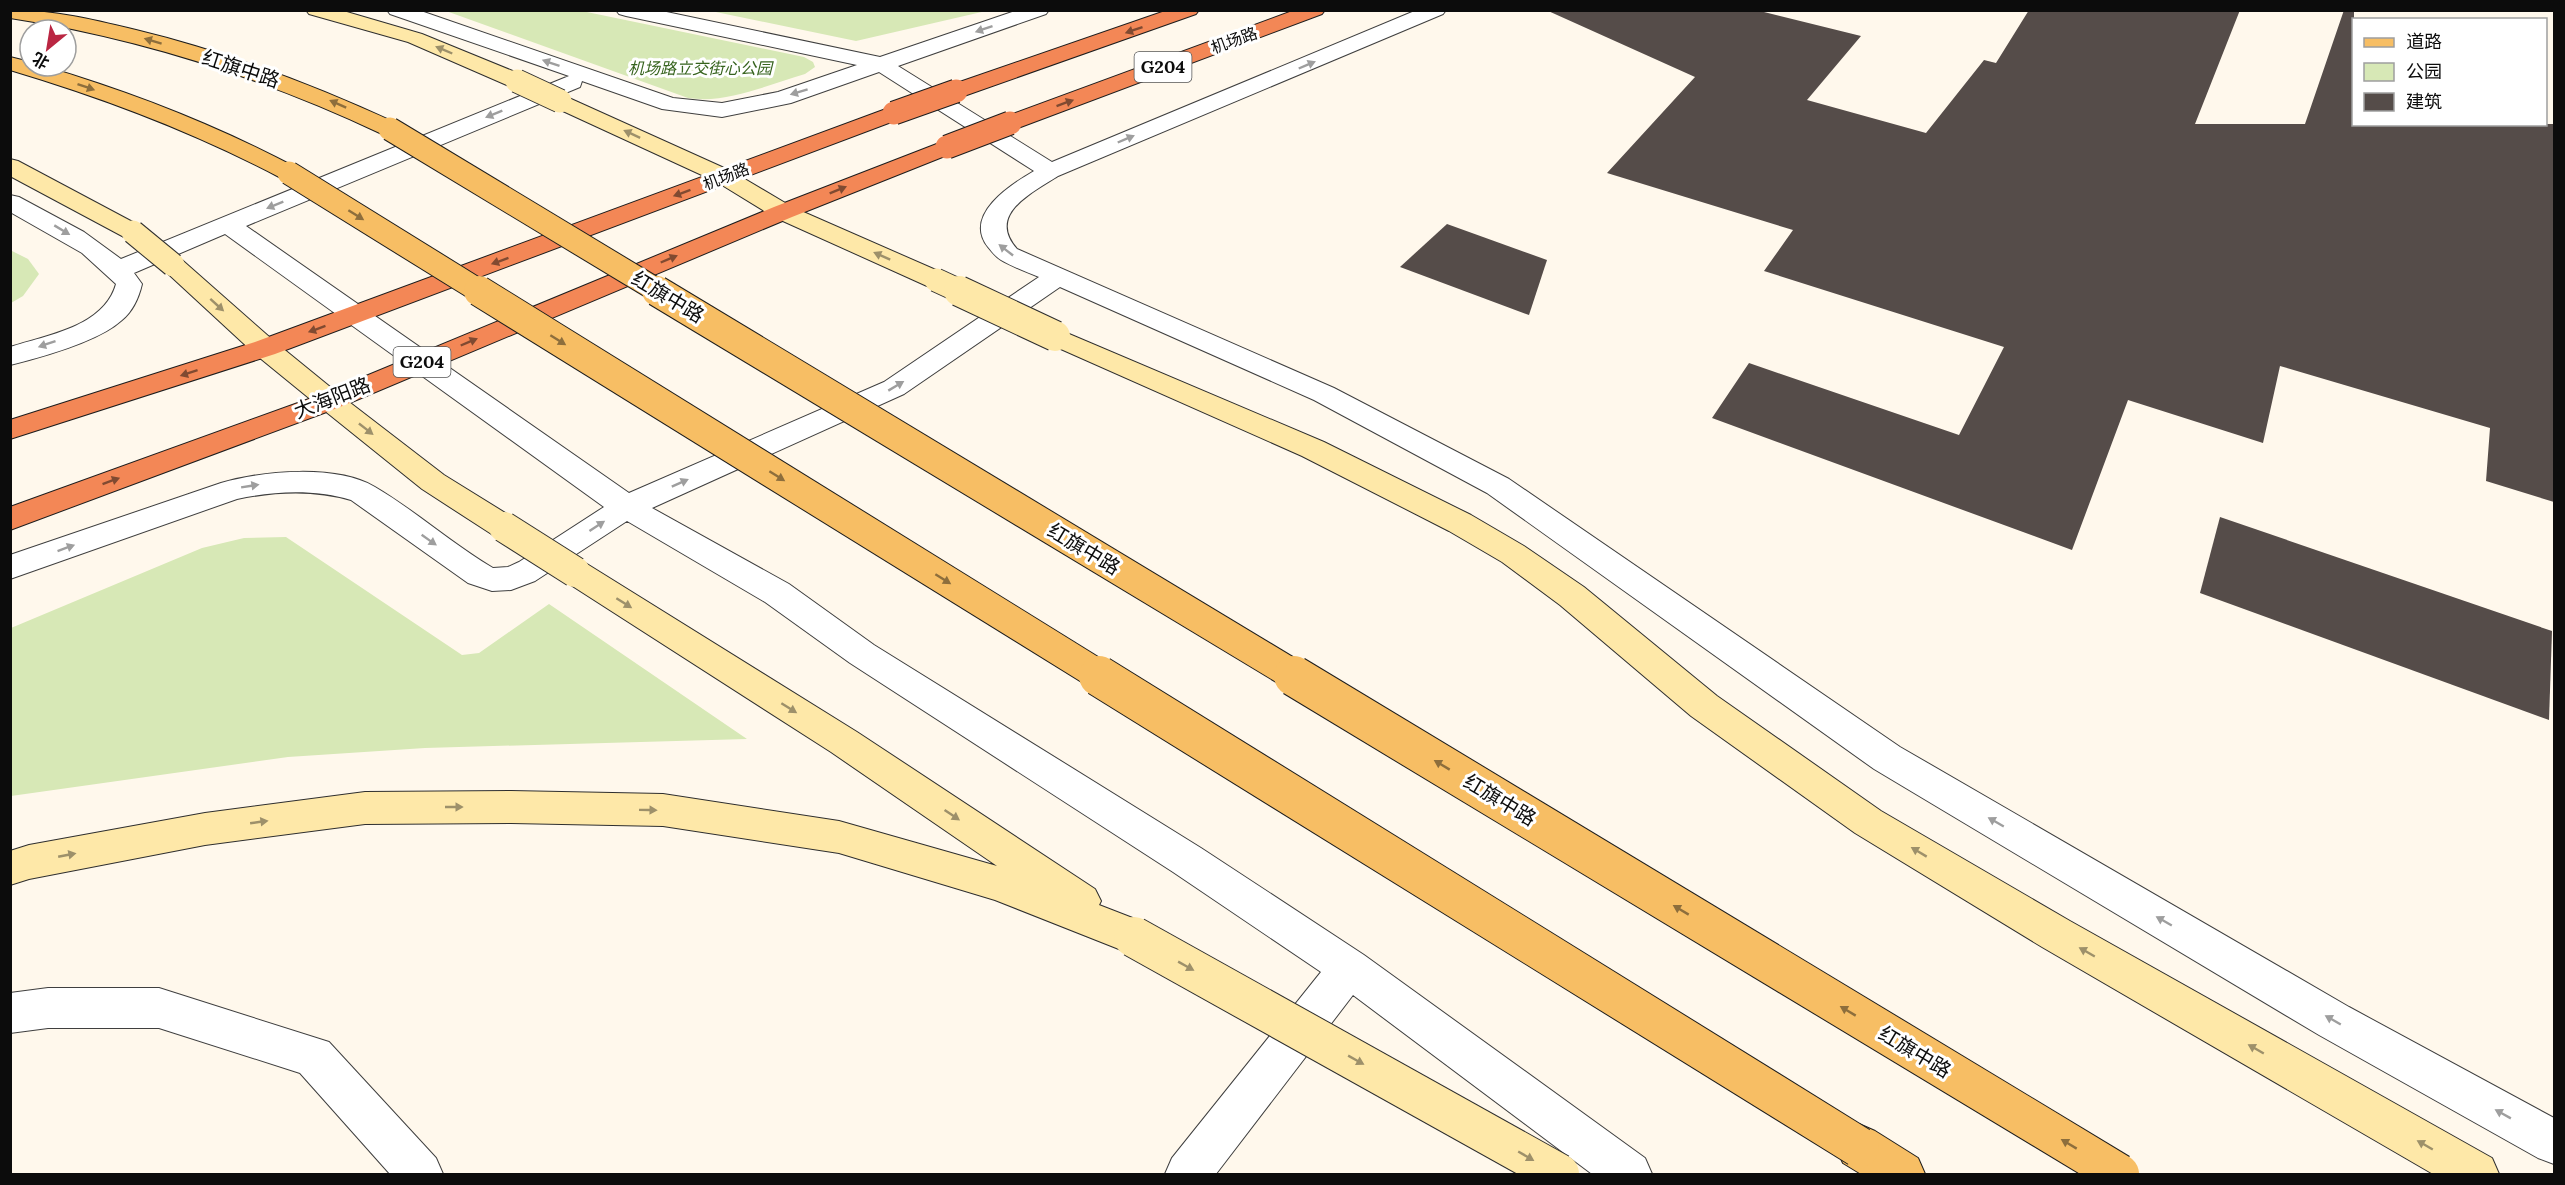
<svg xmlns="http://www.w3.org/2000/svg" width="2565" height="1185" viewBox="0 0 2565 1185" font-family="Lora,'Noto Sans SC',serif">
	<style>
		.green { fill: #d7e8b6 }
		.building { fill: #554c49 }
		.lines { fill: none; stroke-linecap: round; stroke-linejoin: round }
		.lane-casing { stroke: #3f3f3f; stroke-width: 2 }
		.secondary-casing { stroke: #2e2e2e; stroke-width: 2 }
		.primary-casing { stroke: #1d1d1d; stroke-width: 2 }
		.highway-casing { stroke: #1d1d1d; stroke-width: 2 }
		.lane { fill: #fff; fill-rule: evenodd }
		.secondary { fill: #fee8a8; fill-rule: evenodd }
		.primary { fill: #f7be64; fill-rule: evenodd }
		.highway { fill: #f38756; fill-rule: evenodd }
		.secondary-bridge-far2-casing { stroke: #2e2e2e; stroke-width: 25; stroke-linecap: butt }
		.secondary-bridge-far1-casing { stroke: #2e2e2e; stroke-width: 32; stroke-linecap: butt }
		.secondary-bridge-casing { stroke: #2e2e2e; stroke-width: 42; stroke-linecap: butt }
		.primary-bridge-far2-casing { stroke: #1d1d1d; stroke-width: 25; stroke-linecap: butt }
		.primary-bridge-far1-casing { stroke: #1d1d1d; stroke-width: 32; stroke-linecap: butt }
		.primary-bridge-casing { stroke: #1d1d1d; stroke-width: 42; stroke-linecap: butt }
		.highway-bridge-casing { stroke: #1d1d1d; stroke-width: 25; stroke-linecap: butt }
		.secondary-bridge-far2 { stroke: #fee8a8; stroke-width: 23 }
		.secondary-bridge-far1 { stroke: #fee8a8; stroke-width: 30 }
		.secondary-bridge { stroke: #fee8a8; stroke-width: 40 }
		.primary-bridge-far2 { stroke: #f7be64; stroke-width: 23 }
		.primary-bridge-far1 { stroke: #f7be64; stroke-width: 30 }
		.primary-bridge { stroke: #f7be64; stroke-width: 40 }
		.highway-bridge { stroke: #f38756; stroke-width: 23 }
		.oneway { fill: #9e9e9e }
		.oneway2 { fill: #804a31 }
		.oneway3 { fill: #8d6e3c }
		.oneway4 { fill: #9d906a }
		.labels { text-anchor: middle; stroke-width: 6; stroke-linejoin: round; paint-order: stroke }
		.far-street-label { font-size: 16px; fill: #0c0c0c; stroke: #fff }
		.far-park-label { font-size: 16px; font-style: italic; fill: #36631e; stroke: #fff }
		.shield { fill: #fff; stroke: #555; stroke-width: 1.5 }
		.shield-label { font-size: 18px; font-weight: bold; fill: #0c0c0c }
		.street-label { font-size: 20px; fill: #0c0c0c; stroke: #fff }
	</style>
	<rect width="100%" height="100%" fill="#fff8ec"/>
	<g class="green">
		<path d="M446,11H582L804,57L813,62L815,67L805,74C767,85 727,104 688,98Z"/>
		<polygon points="711,11 986,11 856,41"/>
		<polygon points="10,250 28,259 39,274 23,296 11,303"/>
		<polygon points="286,537 462,655 479,653 549,604 747,739 425,748 288,757 11,796 11,628 202,548 244,538"/>
	</g>
	<g class="building">
		<polygon points="1546,10 1756,10 1861,36 1807,100 1926,133 1984,60 1996,63 2029,10 2240,10 2195,124 2305,124 2344,10 2354,10 2354,124 2554,124 2554,502 2486,481 2490,428 2280,366 2263,443 2128,400 2072,550 1712,418 1749,363 1959,435 2004,347 1764,271 1793,230 1607,173 1695,77"/>
		<polygon points="1447,224 1547,260 1529,315 1400,267"/>
		<polygon points="2220,517 2552,631 2549,720 2200,593"/>
	</g>
	<g class="lines">
		<g class="lane-casing">
			<g id="lane">
				<path d="M387,10H418L673,98L722,103L778,92L857,65L626,16L619,14L616,10H657L880,57L1018,10H1049L1046,14L898,66L1052,162L1417,10H1446L1443,14L1058,176C1032,193 986,214 1017,249L1334,388L1509,479L1900,747L2349,1007L2554,1118V1164L2538,1158L2319,1035L1874,769L1487,493L1314,400L1060,287L904,394L652,508L789,584L874,645L1201,848L1364,955L1645,1158L1652,1174H1592L1353,995L1216,1174H1165L1172,1158L1321,972L1173,872L850,663L765,602L627,521L535,581L511,590L492,591L468,583L351,500C314,489 275,491 237,499L10,579V555L221,483C263,471 336,464 375,487C416,511 452,544 493,568L508,567L519,562L604,507L225,234L134,273L142,284C139,297 133,311 122,320C98,342 42,357 10,365V347C47,335 104,327 116,284L82,253L10,212V195L19,197L84,232L121,259L569,76L390,14ZM879,72L1034,171C1010,185 963,215 988,247C992,252 996,257 1001,260C1013,267 1027,272 1039,277L884,382L629,493L246,226L580,87L582,81L662,109L722,117L791,103Z"/>
				<polygon points="48,988 159,988 329,1042 436,1158 443,1174 390,1174 300,1073 159,1028 48,1028 10,1033 10,993"/>
			</g>
		</g>
		<g class="secondary-casing">
			<g id="secondary">
				<polygon points="306,10 340,10 422,34 525,76 528,81 525,86 517,88 509,86 408,42 309,14"/>
				<polygon points="560,94 733,172 792,207 945,274 949,280 945,286 936,288 927,286 774,217 717,182 552,106 549,101 552,96"/>
				<polygon points="10,159 18,161 142,227 146,232 142,237 133,240 124,237 10,176"/>
				<polygon points="173,257 182,260 275,342 340,395 444,475 515,519 520,527 515,535 504,538 493,535 422,489 320,407 255,354 164,270 160,265 164,260"/>
				<polygon points="1055,328 1324,442 1471,515 1524,546 1584,587 1717,696 1881,811 2070,921 2492,1158 2499,1174 2433,1174 2042,947 1855,833 1691,716 1560,605 1502,562 1449,531 1302,456 1045,342 1041,336 1045,330"/>
				<polygon points="575,560 587,564 857,732 1095,889 1101,901 1099,905 1148,924 1154,937 1148,950 1134,955 995,900 839,853 663,826 511,823 365,824 205,845 29,879 10,885 10,851 29,845 205,813 365,792 511,791 663,794 839,821 997,866 831,752 563,580 559,572 563,564"/>
			</g>
		</g>
		<g class="primary-casing">
			<g id="primary">
				<path d="M10,10C54,10 95,20 136,30C227,52 314,85 398,124L401,129L398,134L390,136L382,134C263,78 141,38 10,18Z"/>
				<path d="M10,57L30,62V66H43C131,92 216,125 297,168L301,173L297,178L289,180L281,178C194,132 104,98 10,70Z"/>
				<polygon points="1859,1124 1875,1131 1918,1158 1925,1174 1861,1174 1843,1163 1836,1147 1843,1131"/>
			</g>
		</g>
		<g class="highway-casing">
			<g id="highway">
				<polygon points="1168,10 1199,10 1196,14 964,96 956,98 948,96 945,91 948,86"/>
				<polygon points="1295,10 1325,10 1322,14 1018,128 1010,130 1002,128 999,123 1002,118"/>
				<polygon points="894,106 902,108 905,113 902,118 275,354 10,439 10,420 255,342"/>
				<polygon points="947,140 955,142 959,147 955,152 792,217 340,407 10,530 10,507 320,395 774,207"/>
			</g>
		</g>
		<use href="#lane" class="lane"/>
		<use href="#secondary" class="secondary"/>
		<use href="#primary" class="primary"/>
		<use href="#highway" class="highway"/>
		<g class="secondary-bridge-far2-casing">
			<g id="secondary-bridge-far2">
				<polyline points="517,81 560,101"/>
				<polyline points="133,232 173,265"/>
				<polyline points="936,280 962,292"/>
			</g>
		</g>
		<g class="secondary-bridge-far1-casing">
			<g id="secondary-bridge-far1">
				<polyline points="959,291 1055,336"/>
				<polyline points="504,527 575,572"/>
			</g>
		</g>
		<g class="secondary-bridge-casing">
			<polyline id="secondary-bridge" points="1134,937 1559,1174"/>
		</g>
		<g class="primary-bridge-far2-casing">
			<g id="primary-bridge-far2">
				<polyline points="390,129 660,292"/>
				<polyline points="289,173 481,292"/>
			</g>
		</g>
		<g class="primary-bridge-far1-casing">
			<g id="primary-bridge-far1">
				<polyline points="479,291 1102,677"/>
				<polyline points="657,291 1297,677"/>
			</g>
		</g>
		<g class="primary-bridge-casing">
			<g id="primary-bridge">
				<polyline points="1099,676 1859,1147"/>
				<polyline points="1294,676 2119,1174"/>
			</g>
		</g>
		<g class="highway-bridge-casing">
			<g id="highway-bridge">
				<polyline points="894,113 956,91"/>
				<polyline points="947,147 1010,123"/>
			</g>
		</g>
		<use href="#secondary-bridge-far2" class="secondary-bridge-far2"/>
		<use href="#secondary-bridge-far1" class="secondary-bridge-far1"/>
		<use href="#secondary-bridge" class="secondary-bridge"/>
		<use href="#primary-bridge-far2" class="primary-bridge-far2"/>
		<use href="#primary-bridge-far1" class="primary-bridge-far1"/>
		<use href="#primary-bridge" class="primary-bridge"/>
		<use href="#highway-bridge" class="highway-bridge"/>
	</g>
	<defs><path id="oneway-solid" d="M-6-.8H1V-3.2L6.5 0L1 3.2V.8H-6Z" transform="scale(1.5)"/></defs>
	<g class="oneway">
		<use href="#oneway-solid" transform="translate(984 29) rotate(161)"/>
		<use href="#oneway-solid" transform="translate(551 63) rotate(-161)"/>
		<use href="#oneway-solid" transform="translate(1307 65) rotate(-23)"/>
		<use href="#oneway-solid" transform="translate(799 92) rotate(163)"/>
		<use href="#oneway-solid" transform="translate(494 114) rotate(158)"/>
		<use href="#oneway-solid" transform="translate(1126 139) rotate(-23)"/>
		<use href="#oneway-solid" transform="translate(275 205) rotate(158)"/>
		<use href="#oneway-solid" transform="translate(62 230) rotate(31)"/>
		<use href="#oneway-solid" transform="translate(1006 250) rotate(-142)"/>
		<use href="#oneway-solid" transform="translate(47 344) rotate(161)"/>
		<use href="#oneway-solid" transform="translate(896 386) rotate(-31)"/>
		<use href="#oneway-solid" transform="translate(680 483) rotate(-24)"/>
		<use href="#oneway-solid" transform="translate(250 486) rotate(-9)"/>
		<use href="#oneway-solid" transform="translate(597 526) rotate(-33)"/>
		<use href="#oneway-solid" transform="translate(429 540) rotate(35)"/>
		<use href="#oneway-solid" transform="translate(66 548) rotate(-20)"/>
		<use href="#oneway-solid" transform="translate(1996 822) rotate(-150)"/>
		<use href="#oneway-solid" transform="translate(2164 921) rotate(-150)"/>
		<use href="#oneway-solid" transform="translate(2333 1020) rotate(-150)"/>
		<use href="#oneway-solid" transform="translate(2503 1114) rotate(-151)"/>
	</g>
	<g class="oneway2">
		<use href="#oneway-solid" transform="translate(1134 30) rotate(161)"/>
		<use href="#oneway-solid" transform="translate(1065 103) rotate(-20)"/>
		<use href="#oneway-solid" transform="translate(838 190) rotate(-22)"/>
		<use href="#oneway-solid" transform="translate(682 193) rotate(160)"/>
		<use href="#oneway-solid" transform="translate(669 259) rotate(-23)"/>
		<use href="#oneway-solid" transform="translate(500 261) rotate(160)"/>
		<use href="#oneway-solid" transform="translate(317 329) rotate(160)"/>
		<use href="#oneway-solid" transform="translate(469 342) rotate(-23)"/>
		<use href="#oneway-solid" transform="translate(189 373) rotate(162)"/>
		<use href="#oneway-solid" transform="translate(111 481) rotate(-20)"/>
	</g>
	<g class="oneway3">
		<use href="#oneway-solid" transform="translate(153 41) rotate(-163)"/>
		<use href="#oneway-solid" transform="translate(86 87) rotate(19)"/>
		<use href="#oneway-solid" transform="translate(338 104) rotate(-156)"/>
		<use href="#oneway-solid" transform="translate(356 215) rotate(32)"/>
		<use href="#oneway-solid" transform="translate(558 340) rotate(32)"/>
		<use href="#oneway-solid" transform="translate(777 476) rotate(32)"/>
		<use href="#oneway-solid" transform="translate(943 579) rotate(32)"/>
		<use href="#oneway-solid" transform="translate(1442 765) rotate(-149)"/>
		<use href="#oneway-solid" transform="translate(1681 910) rotate(-149)"/>
		<use href="#oneway-solid" transform="translate(1848 1011) rotate(-149)"/>
		<use href="#oneway-solid" transform="translate(2069 1144) rotate(-149)"/>
	</g>
	<g class="oneway4">
		<use href="#oneway-solid" transform="translate(444 50) rotate(-157)"/>
		<use href="#oneway-solid" transform="translate(632 134) rotate(-155)"/>
		<use href="#oneway-solid" transform="translate(882 256) rotate(-156)"/>
		<use href="#oneway-solid" transform="translate(217 305) rotate(42)"/>
		<use href="#oneway-solid" transform="translate(366 429) rotate(38)"/>
		<use href="#oneway-solid" transform="translate(624 603) rotate(32)"/>
		<use href="#oneway-solid" transform="translate(789 708) rotate(32)"/>
		<use href="#oneway-solid" transform="translate(454 807)"/>
		<use href="#oneway-solid" transform="translate(648 810) rotate(1)"/>
		<use href="#oneway-solid" transform="translate(952 815) rotate(34)"/>
		<use href="#oneway-solid" transform="translate(259 822) rotate(-8)"/>
		<use href="#oneway-solid" transform="translate(1919 852) rotate(-149)"/>
		<use href="#oneway-solid" transform="translate(67 855) rotate(-11)"/>
		<use href="#oneway-solid" transform="translate(2087 952) rotate(-150)"/>
		<use href="#oneway-solid" transform="translate(1186 966) rotate(29)"/>
		<use href="#oneway-solid" transform="translate(2256 1049) rotate(-150)"/>
		<use href="#oneway-solid" transform="translate(1356 1060) rotate(29)"/>
		<use href="#oneway-solid" transform="translate(2425 1145) rotate(-150)"/>
		<use href="#oneway-solid" transform="translate(1526 1156) rotate(30)"/>
	</g>
	<g class="labels">
		<g class="far-street-label">
			<text transform="translate(1234 40) rotate(-20)" y="6">机场路</text>
			<text transform="translate(726 176) rotate(-21)" y="6">机场路</text>
		</g>
		<g class="far-park-label">
			<text x="700" y="74">机场路立交街心公园</text>
		</g>
		<g class="shield">
			<rect x="1134.5" y="52" width="57" height="30" rx="4.5"/>
			<rect x="393.5" y="347" width="57" height="30" rx="4.5"/>
		</g>
		<g class="shield-label">
			<text x="1163" y="73">G204</text>
			<text x="422" y="368">G204</text>
		</g>
		<g class="street-label">
			<text transform="translate(241 69) rotate(18)" y="7">红旗中路</text>
			<text transform="translate(668 297) rotate(31)" y="7">红旗中路</text>
			<text transform="translate(332 398) rotate(-21)" y="7">大海阳路</text>
			<text transform="translate(1084 549) rotate(31)" y="7">红旗中路</text>
			<text transform="translate(1500 800) rotate(31)" y="7">红旗中路</text>
			<text transform="translate(1915 1052) rotate(31)" y="7">红旗中路</text>
		</g>
	</g>
	<rect width="2565" height="1185" fill="none" stroke="#0c0c0c" stroke-width="24"/>
	<rect x="2352" y="18" width="195" height="108" fill="#ffffff" stroke="#9e9e9e" stroke-width="1.5"/>
	<rect x="2364" y="38" width="30" height="9" fill="#f7be64" stroke="#9e9e9e" stroke-width="1.5"/>
	<text x="2406" y="48" font-size="18" fill="#0c0c0c">道路</text>
	<rect x="2364" y="63" width="30" height="18" fill="#d7e8b6" stroke="#9e9e9e" stroke-width="1.5"/>
	<text x="2406" y="78" font-size="18" fill="#0c0c0c">公园</text>
	<rect x="2364" y="93" width="30" height="18" fill="#554c49" stroke="#9e9e9e" stroke-width="1.5"/>
	<text x="2406" y="108" font-size="18" fill="#0c0c0c">建筑</text>
	<g transform="translate(48 48) rotate(210)"><circle r="28" fill="#ffffff" stroke="#9e9e9e" stroke-width="1.5"/>
	<path d="M0-4.5L10 22L0 15L-10 22Z" fill="#ba2642"/>
	<text y="-9" font-size="16" font-weight="bold" text-anchor="middle" fill="#0c0c0c">北</text>
	</g>
</svg>
